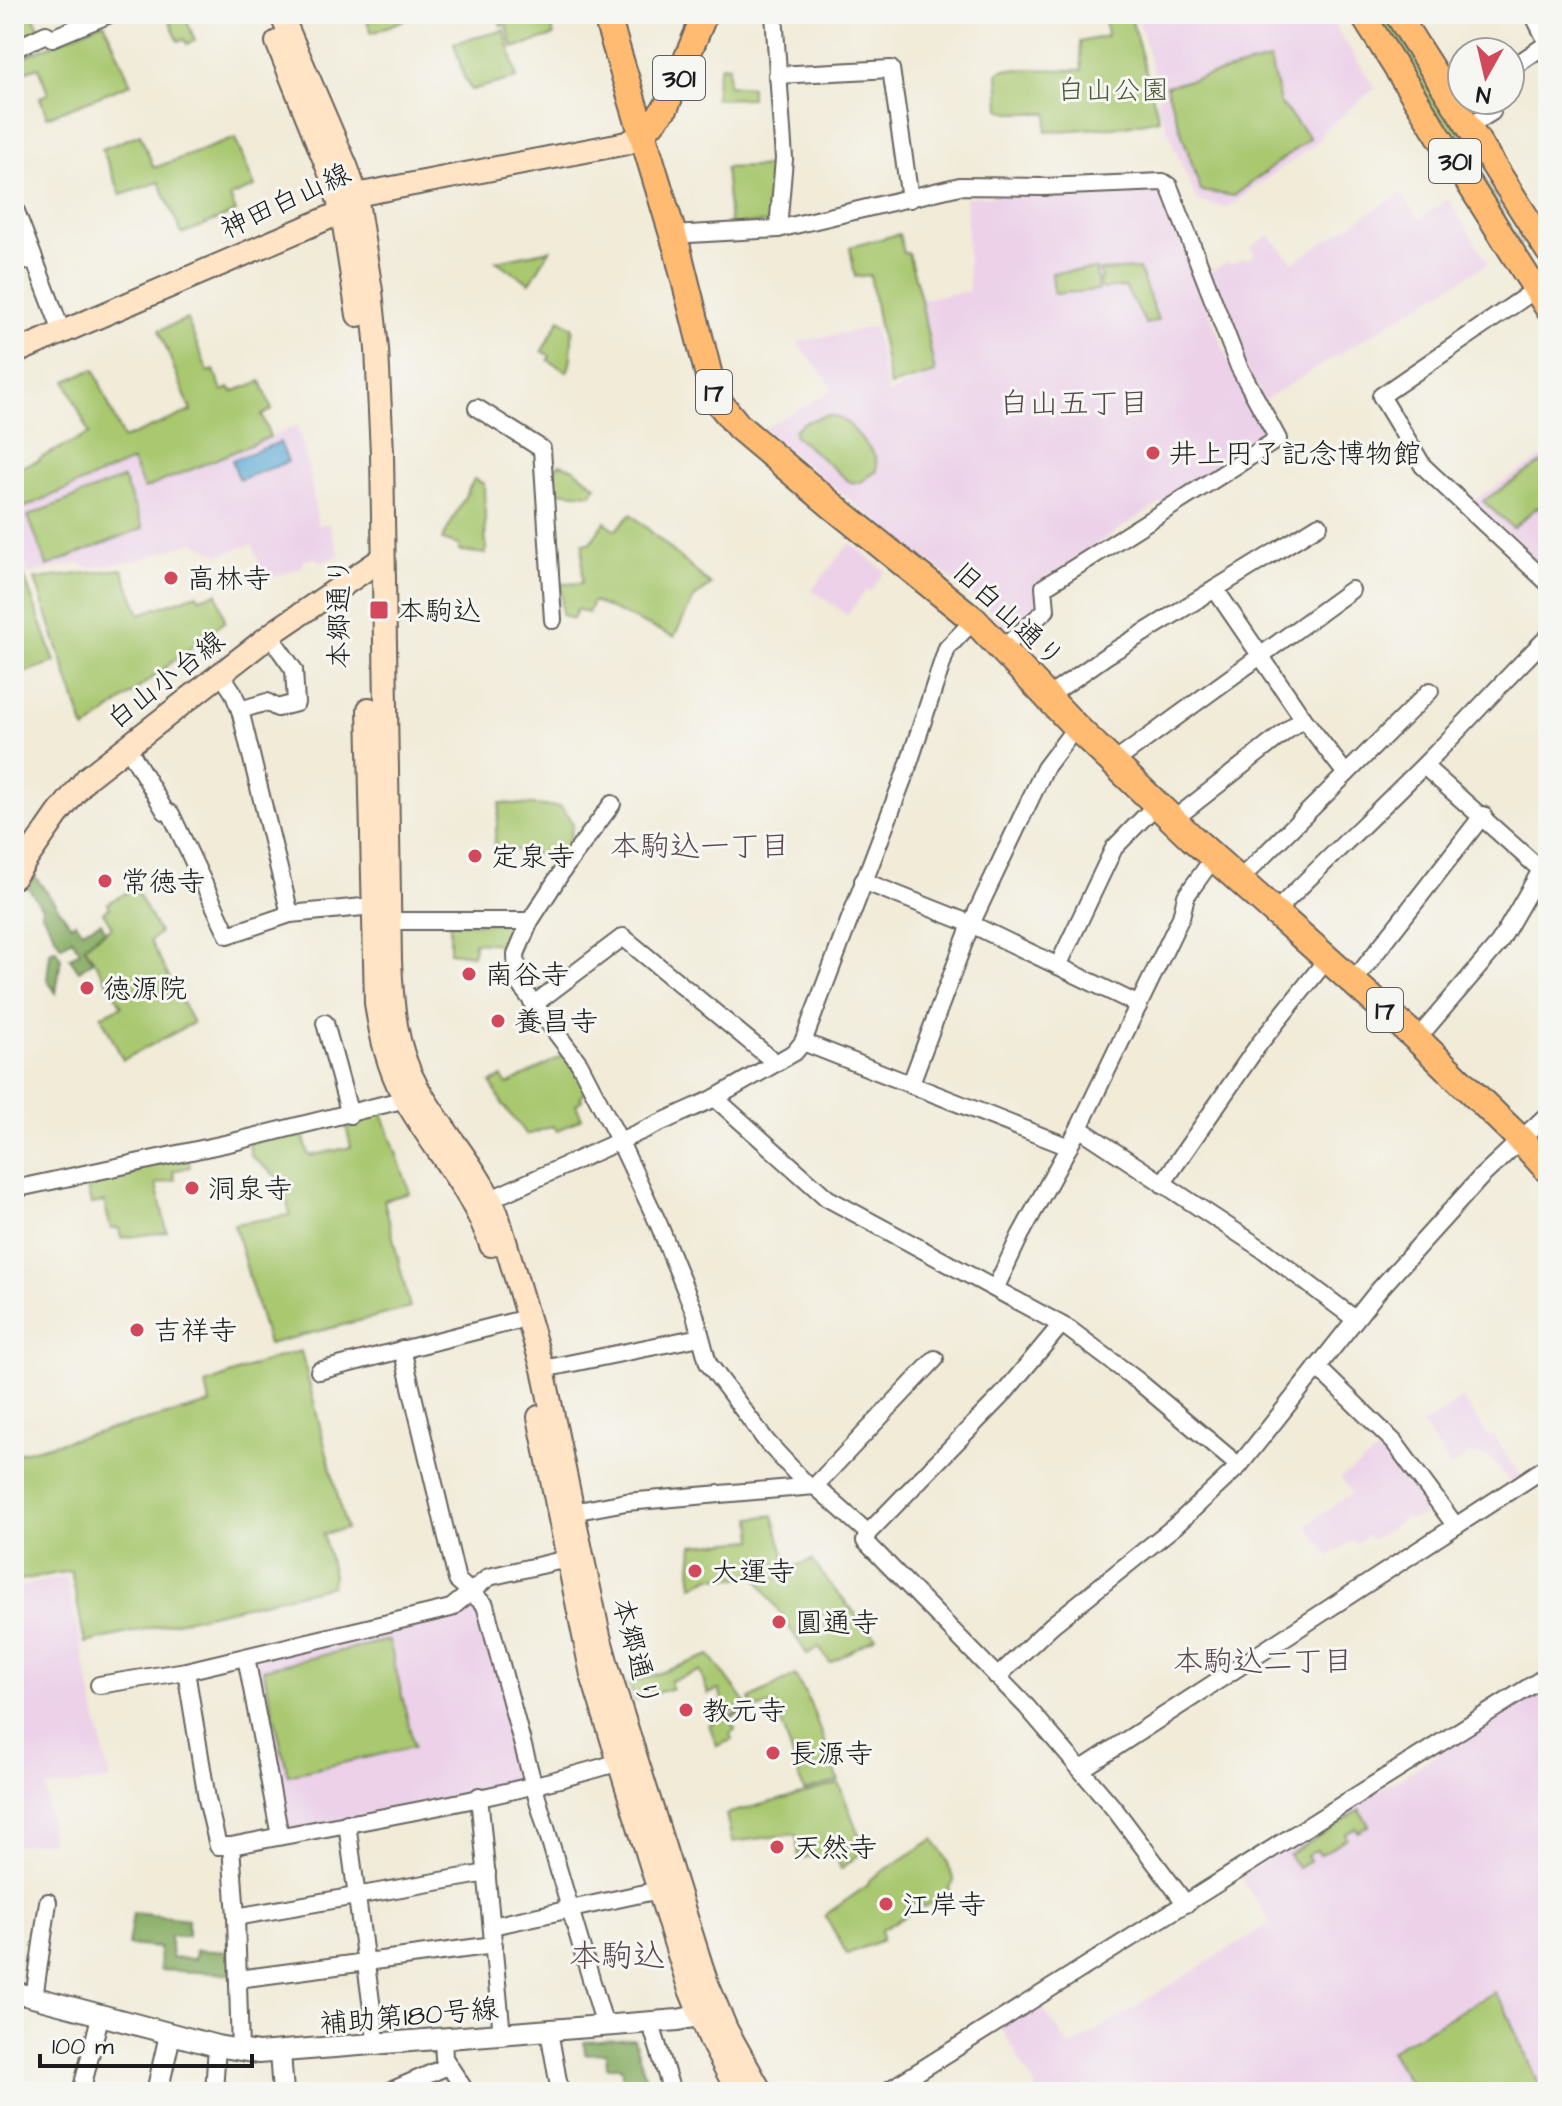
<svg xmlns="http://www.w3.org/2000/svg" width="1562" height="2106" viewBox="0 0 1562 2106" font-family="'Architects Daughter','Klee One',sans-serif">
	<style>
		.built { fill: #ecd1e9 }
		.green { fill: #a9c86f; stroke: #627246; stroke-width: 2 }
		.forest { fill: #86ac62; stroke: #51643f; stroke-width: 2 }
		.water { fill: #5ba9d4; stroke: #3c6278; stroke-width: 2 }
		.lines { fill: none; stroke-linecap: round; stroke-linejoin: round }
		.minor-casing { stroke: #67645e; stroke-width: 20 }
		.tertiary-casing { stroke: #67645e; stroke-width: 24 }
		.secondary-casing { stroke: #67645e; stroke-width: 26 }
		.primary-casing { stroke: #67645e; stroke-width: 28 }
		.trunk-casing { stroke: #67645e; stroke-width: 30 }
		.minor { stroke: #fff; stroke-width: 16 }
		.tertiary { stroke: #fff; stroke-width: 20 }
		.secondary { stroke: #ffe4c6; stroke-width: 22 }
		.primary { stroke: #ffbb71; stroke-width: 24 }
		.trunk { stroke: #ffbb71; stroke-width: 26 }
		.poi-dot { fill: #d1495b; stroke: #f6f6f2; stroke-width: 3 }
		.labels { text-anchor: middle; stroke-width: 6; stroke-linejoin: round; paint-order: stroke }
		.shield { fill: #f6f6f2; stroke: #5d5d5c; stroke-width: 2 }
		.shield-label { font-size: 26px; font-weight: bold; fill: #1c1c1c }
		.park-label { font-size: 28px; fill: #4d5839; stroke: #f6f6f2 }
		.street-label { font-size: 28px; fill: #1c1c1c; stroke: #f6f6f2 }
		.poi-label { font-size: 28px; fill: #1c1c1c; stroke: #f6f6f2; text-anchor: start }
		.neighbourhood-label { font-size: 30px; fill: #5a4850; stroke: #f6f6f2 }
		.quarter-label { font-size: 32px; fill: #5a4850; stroke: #f6f6f2 }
	</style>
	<rect width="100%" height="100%" fill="#f6f6f2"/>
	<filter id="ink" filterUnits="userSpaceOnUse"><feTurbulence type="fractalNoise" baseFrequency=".0125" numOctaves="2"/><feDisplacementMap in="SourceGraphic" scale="16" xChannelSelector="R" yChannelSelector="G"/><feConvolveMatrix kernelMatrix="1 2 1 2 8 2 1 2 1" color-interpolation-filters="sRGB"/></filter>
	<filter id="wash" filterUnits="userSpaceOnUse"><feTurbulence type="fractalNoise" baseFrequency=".006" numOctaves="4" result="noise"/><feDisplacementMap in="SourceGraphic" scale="32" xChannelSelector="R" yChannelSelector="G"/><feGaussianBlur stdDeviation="1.8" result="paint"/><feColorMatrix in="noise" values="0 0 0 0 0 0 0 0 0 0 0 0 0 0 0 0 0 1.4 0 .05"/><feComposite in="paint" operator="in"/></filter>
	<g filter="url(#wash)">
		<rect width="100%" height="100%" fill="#f1ebd8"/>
		<g class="built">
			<polygon points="1137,14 1327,14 1375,88 1323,131 1320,140 1227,208 1199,201 1191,188 1157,103 1159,93"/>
			<polygon points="1161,191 1232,370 1266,433 1265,439 1130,522 1032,587 1038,598 1037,606 1011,632 979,600 810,469 763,429 834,389 797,342 874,327 888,394 936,373 921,299 969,291 966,197"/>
			<polygon points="1401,193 1419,219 1448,199 1488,263 1264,400 1244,365 1208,272 1228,262 1230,264 1245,258 1246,260 1255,254 1250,248 1269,235 1293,262"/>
			<polygon points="297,426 308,465 318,526 328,523 340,555 319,563 316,557 302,561 303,566 266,580 252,544 220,555 194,542 135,561 88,568 79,563 28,574 14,525 14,512 132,461 145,489"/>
			<polygon points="1548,453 1548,571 1472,501"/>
			<polygon points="850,543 885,571 870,592 867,589 847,615 812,590"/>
			<polygon points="1462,1399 1489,1437 1493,1436 1521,1477 1511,1484 1490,1457 1469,1454 1451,1467 1422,1425"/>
			<polygon points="1389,1444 1434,1506 1419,1517 1409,1519 1407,1517 1372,1540 1368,1535 1356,1543 1353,1540 1329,1556 1307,1525 1352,1493 1341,1478"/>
			<polygon points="66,1577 110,1780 46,1788 51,1841 14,1846 14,1587"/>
			<polygon points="473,1598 482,1610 527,1781 284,1831 252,1661"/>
			<polygon points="1548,1687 1548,2092 1233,2092 1224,2079 1201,2092 1038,2092 1001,2027 1039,2002 1070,2047 1271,1923 1240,1876"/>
		</g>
		<g class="green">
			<polygon points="14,14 32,14 40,29 16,39"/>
			<polygon points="167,14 184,14 195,40 187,44 184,39 178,41"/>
			<polygon points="364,14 419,14 372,33"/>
			<polygon points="497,14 567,14 568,18 551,23 554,36 513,48 507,25 501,26"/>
			<polygon points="1104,14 1130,14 1159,119 1126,126 1046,132 1048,113 1011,113 1000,109 998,73 1004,69 1082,70 1080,42 1107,36"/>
			<polygon points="1372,14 1386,14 1461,133 1482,176 1521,246"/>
			<polygon points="104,22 131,84 47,117 40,97 48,94 39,67 14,75 14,61"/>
			<polygon points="505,30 517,78 471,90 464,77 454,43"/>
			<polygon points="1270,60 1280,103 1310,138 1234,196 1201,191 1166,86"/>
			<polygon points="721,65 729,66 728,85 751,87 751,98 715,99 717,77"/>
			<polygon points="140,134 154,168 235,138 255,187 230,197 236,212 182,234 159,182 121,195 102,149"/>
			<polygon points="776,166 774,223 730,224 725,168"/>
			<polygon points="899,234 904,253 908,253 920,295 935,373 890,386 870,275 855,277 850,247"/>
			<polygon points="550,250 530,283 496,261"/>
			<polygon points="1096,269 1098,290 1054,294 1052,273"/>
			<polygon points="1139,269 1158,320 1146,324 1125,287 1101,289 1099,280 1102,278 1099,271"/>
			<polygon points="187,319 208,372 214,370 222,391 230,388 232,392 261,381 272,410 262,415 270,437 144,489 132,461 14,512 14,469 40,460 40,458 89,434 66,381 94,369 123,439 191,411 159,330"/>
			<path d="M560,319L573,328C571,341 573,363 567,372L548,360L550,356L542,351Z"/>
			<path d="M827,415C847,418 852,428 864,442C873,452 877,456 877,471L859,483L850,482L795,436L794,430L803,423Z"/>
			<polygon points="1548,458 1548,517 1537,507 1513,528 1483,501"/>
			<polygon points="560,464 574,469 596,486 591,494 554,491 555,468"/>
			<polygon points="123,478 143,528 47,566 28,516"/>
			<polygon points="474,479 484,484 486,554 459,551 459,545 442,540"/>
			<polygon points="631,514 711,585 694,598 674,637 593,601 588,613 577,609 573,619 562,615 561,584 582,583 583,543 590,543 605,522 616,530"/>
			<polygon points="14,548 55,662 14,676"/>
			<polygon points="122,569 140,614 197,594 199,598 217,593 225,621 85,730 35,579"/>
			<polygon points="500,803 561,807 573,824 565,859 494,846"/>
			<polygon points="135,888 159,933 150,941 193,1023 123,1060 101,1016 122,1006 85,946 112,927 103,912 110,907 108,903"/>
			<polygon points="450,923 525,923 511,970 500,971 502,944 474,942 473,955 450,952"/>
			<polygon points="566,1054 589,1090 580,1096 582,1100 576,1105 582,1118 557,1131 553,1126 527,1135 503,1105 491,1083 502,1077 507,1085"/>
			<polygon points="382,1112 410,1193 384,1200 410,1308 268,1344 234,1224 290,1215 283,1182 251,1156 249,1143 302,1131 309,1156 351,1147 345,1121"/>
			<polygon points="188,1154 190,1167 173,1171 175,1180 156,1184 167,1232 121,1238 119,1228 111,1229 104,1202 91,1204 84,1176"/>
			<polygon points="301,1351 346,1529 323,1534 333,1575 332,1586 85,1643 71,1571 14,1581 14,1454 210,1404 206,1384 268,1360"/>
			<polygon points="773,1515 786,1562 745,1578 711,1577 693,1586 691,1568 693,1545 754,1540 752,1518"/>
			<polygon points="812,1560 833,1588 876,1637 830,1663 819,1647 807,1654 758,1580"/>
			<polygon points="389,1640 414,1747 288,1775 263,1669"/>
			<polygon points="710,1655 748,1706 727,1713 719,1690 708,1694 700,1671 670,1681 672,1688 635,1700 629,1684"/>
			<polygon points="795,1675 810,1703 839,1781 804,1791 775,1703 732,1717 735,1730 730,1733 732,1740 717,1746 709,1724 753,1707 750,1699"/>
			<polygon points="839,1784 865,1850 841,1869 835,1854 799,1858 796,1834 732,1842 726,1814"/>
			<polygon points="1360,1810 1369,1825 1358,1832 1356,1828 1345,1834 1347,1838 1320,1855 1317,1850 1307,1856 1310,1861 1298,1868 1289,1855"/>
			<polygon points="934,1839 947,1860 954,1882 949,1887 951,1892 924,1907 918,1901 905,1908 907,1915 881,1930 882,1940 847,1954 825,1915 868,1885 869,1880"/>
			<polygon points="1494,1992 1504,2006 1539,2086 1531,2092 1415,2092 1390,2051"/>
		</g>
		<g class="forest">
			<polygon points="34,875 71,925 75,922 82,931 101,922 105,930 84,946 93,961 79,971 70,958 80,951 72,939 61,946 41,912 42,908 27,886"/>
			<polygon points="55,949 61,958 56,993 47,979 50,952"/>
			<polygon points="133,1913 188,1919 188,1936 170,1936 172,1958 195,1959 196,1950 231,1952 232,1974 160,1970 159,1948 128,1945"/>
			<polygon points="634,2039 650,2092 625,2092 621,2067 607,2067 606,2053 585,2054 584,2042"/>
		</g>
		<polygon class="water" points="280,442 288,462 239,480 232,460"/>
	</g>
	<g filter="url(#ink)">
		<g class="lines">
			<g class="minor-casing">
				<g id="minor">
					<polyline points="774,14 784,159 778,229"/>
					<polyline points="1533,14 1548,44"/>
					<polyline points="14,49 46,34 52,38 110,14"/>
					<polyline points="1510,69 1548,43"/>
					<polyline points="777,75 891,69 910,199"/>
					<polyline points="1468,127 1492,112 1487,100"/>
					<polyline points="14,206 62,332"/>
					<polyline points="672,235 778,229 960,186 1043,187 1163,182 1169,186 1239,367 1278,439 1044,587 1046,610 1003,648"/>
					<polyline points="14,265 34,258"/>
					<polyline points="1548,281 1381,396 1423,466 1548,583"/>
					<polyline points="477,408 542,449 553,620"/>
					<polyline points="1215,589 1303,718 1346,774"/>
					<polyline points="221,674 233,692 240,710 290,914"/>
					<polyline points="1049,696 1106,656 1319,525"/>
					<polyline points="240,710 267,702 277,708 296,703 294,670 270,636"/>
					<polyline points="127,746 165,811 171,814 228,935 290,914 384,905"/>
					<polyline points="1113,763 1351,590"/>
					<polyline points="1424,766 1541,870"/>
					<polyline points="612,804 565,867 530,921 516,954 517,981 579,1063 619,1140 659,1225 694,1311 708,1363 767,1442 807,1485"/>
					<polyline points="1173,820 1303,718"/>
					<polyline points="1240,879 1430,691"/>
					<polyline points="863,881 971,924 1139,1005"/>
					<path d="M1276,911C1327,859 1381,809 1433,756C1472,717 1508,675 1548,637"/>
					<polyline points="390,921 530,921"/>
					<polyline points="1058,966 1114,848 1157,804"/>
					<polyline points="1353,982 1483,815"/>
					<polyline points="533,1005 623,937 776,1063"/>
					<polyline points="325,1023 350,1115"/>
					<polyline points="1417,1039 1499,943 1548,858"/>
					<polyline points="803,1042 1069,1147"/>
					<polyline points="911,1083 971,924 1045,768 1076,727"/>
					<polyline points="715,1098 827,1198 1069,1329 1138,1381 1239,1466"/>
					<polyline points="1079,1128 1265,1251 1355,1319"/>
					<polyline points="1162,1184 1259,1044 1328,958"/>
					<polyline points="14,1189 229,1143 406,1099"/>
					<polyline points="479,1201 491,1199 715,1098 795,1052 803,1042 908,766 947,648 974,620"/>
					<polyline points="996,1287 1020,1236 1079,1128 1181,917 1186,896 1214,857"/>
					<polyline points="1060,1326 1005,1392 868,1533 865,1541 1027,1707 1116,1811 1186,1904"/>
					<polyline points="402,1349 457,1580 485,1605 536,1794 605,2026"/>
					<polyline points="1317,1367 1394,1442 1455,1525"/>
					<polyline points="543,1369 700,1337"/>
					<polyline points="319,1371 515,1321"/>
					<polyline points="815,1486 935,1359"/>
					<polyline points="562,1514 626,1502 815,1486 868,1533"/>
					<polyline points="246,1657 280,1836"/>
					<path d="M186,1671L207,1799L218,1846H231C362,1820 498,1800 626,1760"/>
					<polyline points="997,1677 1052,1625 1175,1526 1239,1466 1378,1291 1481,1177 1548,1114"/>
					<polyline points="99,1685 186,1671 451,1608 489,1577 567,1559"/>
					<polyline points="1082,1769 1548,1466"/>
					<polyline points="479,1796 502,2035"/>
					<polyline points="347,1823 377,2046"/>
					<polyline points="231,1846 236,1917 240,2051"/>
					<polyline points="236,1917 487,1873"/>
					<polyline points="492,1926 659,1890"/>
					<polyline points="238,1979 494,1945"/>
					<polyline points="34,1998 48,1902"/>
					<polyline points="650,2021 672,2092"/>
					<polyline points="549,2031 560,2092"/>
					<polyline points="443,2040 444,2058 466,2092"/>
					<polyline points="81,2092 100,2017"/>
					<polyline points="214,2092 217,2046"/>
					<polyline points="388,2092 448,2066"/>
					<polyline points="886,2092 1548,1675"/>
				</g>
			</g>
			<g class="tertiary-casing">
				<g id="tertiary">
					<polyline points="14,1992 217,2046 258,2053 678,2020 716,2012"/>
					<polyline points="280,2053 283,2092"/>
					<polyline points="157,2092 170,2035"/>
				</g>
			</g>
			<g class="secondary-casing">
				<g id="secondary">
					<path d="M281,14L347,168L356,195L371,291L377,349L382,453L390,960C392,1004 395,1048 417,1087C442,1131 478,1168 497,1214L543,1369L599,1636L609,1672L706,1981L726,2029L761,2092"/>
					<polyline points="277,42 331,176 342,212 358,315"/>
					<polyline points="14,353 342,212 356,195 627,143 642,135"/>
					<path d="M369,709L376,1003C381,1037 388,1067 404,1097C432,1148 472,1189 491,1245"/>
					<polyline points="14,877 58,814 87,778 277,630 383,558"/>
					<polyline points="539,1417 592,1675 689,1987 711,2041 738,2092"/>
				</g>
			</g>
			<g class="primary-casing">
				<g id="primary">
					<polyline points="1362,14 1548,309"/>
					<polyline points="1397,14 1548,251"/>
					<polyline points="642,135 666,107 705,14"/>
				</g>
			</g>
			<g class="trunk-casing">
				<polyline id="trunk" points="606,14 677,248 710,380 717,400 739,427 834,507 974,620 1076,727 1192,838 1417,1039 1520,1139 1548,1170"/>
			</g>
			<use href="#minor" class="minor"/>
			<use href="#tertiary" class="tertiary"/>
			<use href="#secondary" class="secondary"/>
			<use href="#primary" class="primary"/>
			<use href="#trunk" class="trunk"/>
		</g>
	</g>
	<g class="poi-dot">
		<circle cx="1153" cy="453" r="8"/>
		<circle cx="171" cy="578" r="8"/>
		<rect x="369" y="600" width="20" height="20" rx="4"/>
		<circle cx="475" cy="856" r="8"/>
		<circle cx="105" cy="881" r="8"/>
		<circle cx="469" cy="974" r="8"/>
		<circle cx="87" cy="988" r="8"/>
		<circle cx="498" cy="1021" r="8"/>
		<circle cx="192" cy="1188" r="8"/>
		<circle cx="137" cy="1330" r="8"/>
		<circle cx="695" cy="1571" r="8"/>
		<circle cx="779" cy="1622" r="8"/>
		<circle cx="686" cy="1710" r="8"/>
		<circle cx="773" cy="1753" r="8"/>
		<circle cx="777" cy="1847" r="8"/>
		<circle cx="886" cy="1904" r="8"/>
	</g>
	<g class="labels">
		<g class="shield">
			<rect x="653" y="56" width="52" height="44" rx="6"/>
			<rect x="1429" y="139" width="52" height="44" rx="6"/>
			<rect x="696" y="370" width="36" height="44" rx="6"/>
			<rect x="1367" y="988" width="36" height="44" rx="6"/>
		</g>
		<g class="shield-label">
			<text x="679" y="87">301</text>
			<text x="1455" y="170">301</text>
			<text x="714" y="401">17</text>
			<text x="1385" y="1019">17</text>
		</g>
		<g class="park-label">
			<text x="1113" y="99">白山公園</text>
		</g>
		<g class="street-label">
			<text transform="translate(285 200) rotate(-25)" y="10">神田白山線</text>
			<text transform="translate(338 613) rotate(-90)" y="10">本郷通り</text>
			<text transform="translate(1009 614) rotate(43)" y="10">旧白山通り</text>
			<text transform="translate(165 679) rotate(-38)" y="10">白山小台線</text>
			<text transform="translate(637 1652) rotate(75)" y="10">本郷通り</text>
			<text transform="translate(409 2015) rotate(-5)" y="10">補助第180号線</text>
		</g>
		<g class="poi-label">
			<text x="1169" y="463">井上円了記念博物館</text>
			<text x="187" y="588">高林寺</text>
			<text x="397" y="620">本駒込</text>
			<text x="491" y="866">定泉寺</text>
			<text x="121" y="891">常徳寺</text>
			<text x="485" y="984">南谷寺</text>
			<text x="103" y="998">徳源院</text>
			<text x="514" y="1031">養昌寺</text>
			<text x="208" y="1198">洞泉寺</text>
			<text x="153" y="1340">吉祥寺</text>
			<text x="711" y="1581">大運寺</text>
			<text x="795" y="1632">圓通寺</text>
			<text x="702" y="1720">教元寺</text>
			<text x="789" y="1763">長源寺</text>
			<text x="793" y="1857">天然寺</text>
			<text x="902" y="1914">江岸寺</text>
		</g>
		<g class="neighbourhood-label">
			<text x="1074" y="413">白山五丁目</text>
			<text x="700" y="856">本駒込一丁目</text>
			<text x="1263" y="1671">本駒込二丁目</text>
		</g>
		<g class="quarter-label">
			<text x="617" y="1966">本駒込</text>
		</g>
	</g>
	<rect width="1562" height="2106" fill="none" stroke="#f6f6f2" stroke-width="48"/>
	<g transform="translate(1486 76) rotate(188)"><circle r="38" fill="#f6f6f2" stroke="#9f9f9c" stroke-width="2"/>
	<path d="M0-6L14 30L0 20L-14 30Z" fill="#d1495b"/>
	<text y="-12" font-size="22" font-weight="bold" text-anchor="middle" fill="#1c1c1c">N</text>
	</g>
	<path d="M40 2054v12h212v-12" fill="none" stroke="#1c1c1c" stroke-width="4"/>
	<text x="52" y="2054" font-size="24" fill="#1c1c1c" stroke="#f6f6f2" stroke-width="6" paint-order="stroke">100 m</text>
</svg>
